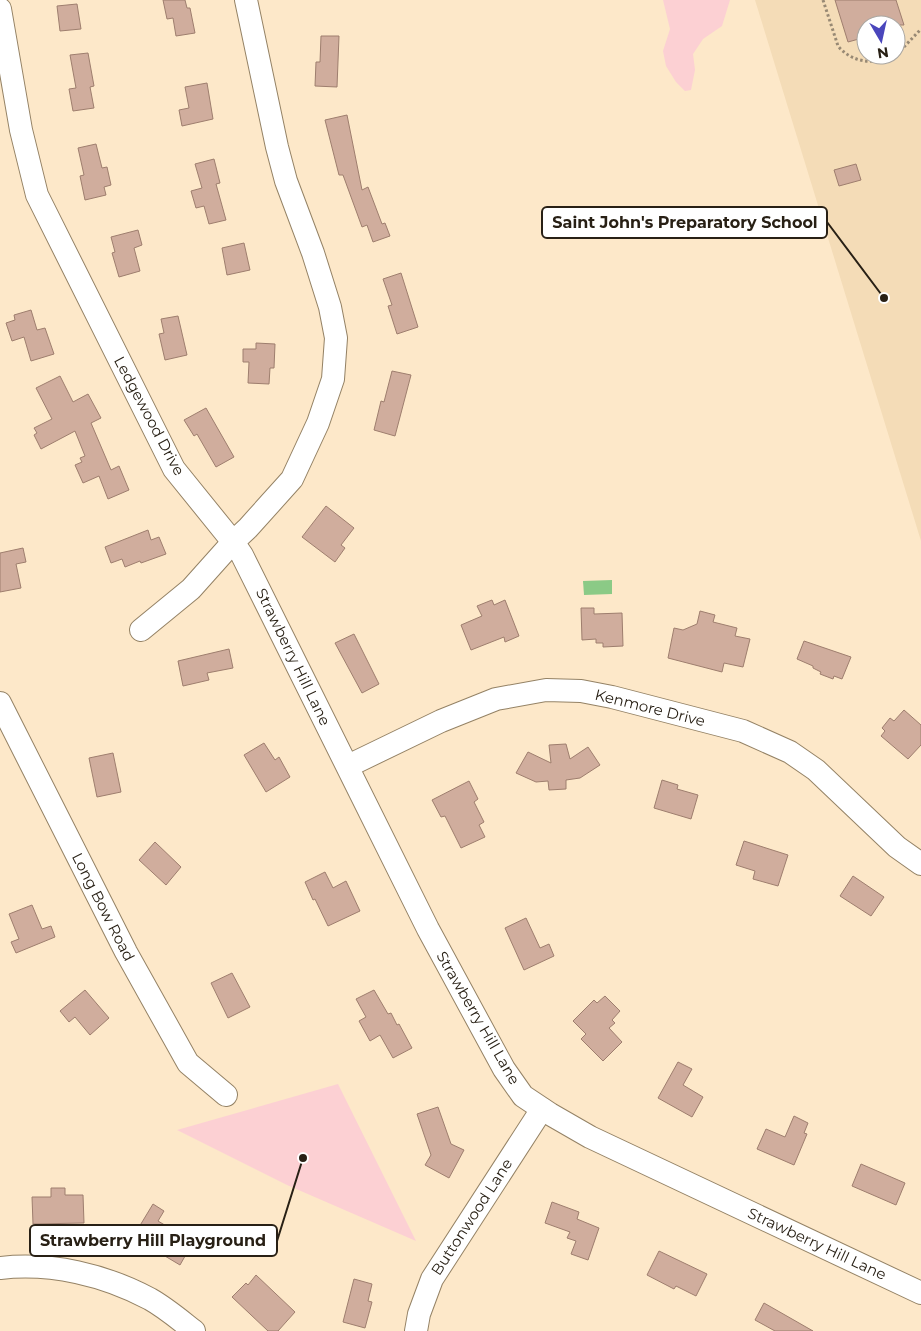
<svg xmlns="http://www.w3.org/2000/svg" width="921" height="1331" viewBox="0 0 921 1331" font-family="Montserrat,sans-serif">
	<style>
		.built { fill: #f4dcb7; fill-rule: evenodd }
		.green { fill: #fcd0d3 }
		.water { fill: #8bca86 }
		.building { fill: #d0ad9d; stroke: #9e7e6e }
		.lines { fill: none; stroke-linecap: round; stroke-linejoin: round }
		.minor-casing { stroke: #948265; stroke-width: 24 }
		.path { stroke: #988974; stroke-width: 3; stroke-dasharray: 2.5 2.5; stroke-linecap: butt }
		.minor { stroke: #fff; stroke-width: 22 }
		.labels { text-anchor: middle; stroke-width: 4; stroke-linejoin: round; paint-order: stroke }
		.street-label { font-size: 15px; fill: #282015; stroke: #fff }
		.leader { fill: none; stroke: #282015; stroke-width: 2 }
		.callout-dot { fill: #282015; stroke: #fff; stroke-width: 2 }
		.callout { fill: #fff; stroke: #282015; stroke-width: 2 }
		.callout-label { font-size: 16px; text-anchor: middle; font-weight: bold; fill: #282015 }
	</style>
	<rect width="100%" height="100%" fill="#fde8c9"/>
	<path class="built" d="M755,0H921V541ZM866,25H896V55H866Z"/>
	<g class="green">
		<polygon points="663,0 730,0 722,26 703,39 693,54 695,70 691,90 685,91 676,82 666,66 663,51 670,29"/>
		<polygon points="338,1084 416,1241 287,1185 177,1130"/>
	</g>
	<polygon class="water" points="612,580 612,594 584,595 583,581"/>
	<g class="building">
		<polygon points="163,0 185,0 187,8 190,8 195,33 176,36 173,18 167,19"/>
		<polygon points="835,0 896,0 904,25 866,25 866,37 848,42"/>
		<polygon points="77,4 81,29 60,31 57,6"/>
		<polygon points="321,36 339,36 337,87 315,86 316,62 320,62"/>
		<polygon points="88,53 94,86 90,87 94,108 73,111 69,89 76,88 70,55"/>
		<polygon points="207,83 213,119 182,126 179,110 189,108 185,87"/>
		<polygon points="347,115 362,190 368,187 382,224 385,223 390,236 373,242 367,225 362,227 343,175 339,175 325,120"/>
		<polygon points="96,144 102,168 107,167 111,185 104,187 106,195 85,200 80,176 84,175 78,148"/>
		<polygon points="214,159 220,183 216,184 226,220 209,224 204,206 196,208 191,191 202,188 195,164"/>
		<polygon points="856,164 861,180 839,186 834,170"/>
		<polygon points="138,230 142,245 134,248 140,271 119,277 112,253 115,252 111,237"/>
		<polygon points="244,243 250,270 227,275 222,248"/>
		<polygon points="401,273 418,327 397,334 388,306 392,305 383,279"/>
		<polygon points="31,310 37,330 45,328 54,354 31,361 24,337 12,341 6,323 15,320 14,315"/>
		<polygon points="178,316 187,355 165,360 159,334 164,333 161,319"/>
		<polygon points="256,343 275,344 274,368 270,368 269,384 248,383 249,362 243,362 243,349 256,349"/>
		<polygon points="392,371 411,375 395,436 374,430 381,401 384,402"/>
		<polygon points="60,376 73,402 88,394 101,418 91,423 111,470 119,466 129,490 108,499 99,476 83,483 75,465 82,462 80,458 85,456 75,431 41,449 34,435 37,433 34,428 52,419 36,388"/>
		<polygon points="206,408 234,457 216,467 197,434 194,436 184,420"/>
		<polygon points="326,506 354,528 341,545 345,548 335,562 302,537"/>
		<polygon points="148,530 151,540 159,537 166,554 141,563 140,561 125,567 122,559 111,563 105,547"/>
		<polygon points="23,548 26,562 16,564 21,588 0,592 0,553"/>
		<polygon points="492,600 494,605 505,600 519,636 505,642 504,637 471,650 461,625 482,616 477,606"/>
		<polygon points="581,608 594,608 594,614 622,613 623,646 603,647 603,643 596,643 596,639 582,640"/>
		<polygon points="700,611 715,615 713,622 737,628 735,636 750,639 743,667 724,663 722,672 668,658 674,628 683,630 697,624"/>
		<polygon points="354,634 379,684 362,693 335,643"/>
		<polygon points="804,641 851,657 842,679 834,676 833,679 820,674 821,672 813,668 813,666 797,659"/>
		<polygon points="229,649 233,668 207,673 209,680 183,686 178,661"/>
		<polygon points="904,710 921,725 921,745 908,759 881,736 885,731 882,728 890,718 894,721"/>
		<polygon points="264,743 275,760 279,757 290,777 266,792 244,755"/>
		<polygon points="566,744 570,759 588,747 600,765 580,778 566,780 566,789 549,790 548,781 536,782 516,773 528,752 551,763 549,745"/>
		<polygon points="113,753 121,792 97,797 89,758"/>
		<polygon points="662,780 678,785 677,789 698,795 691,819 654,808"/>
		<polygon points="469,781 478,799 474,802 484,822 479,825 485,837 461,848 445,816 441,817 432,800"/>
		<polygon points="744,841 788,855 778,886 753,879 755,871 736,865"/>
		<polygon points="155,842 181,867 166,885 139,860"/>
		<polygon points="325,872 333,888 346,881 360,911 328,926 315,899 313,900 305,882"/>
		<polygon points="853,876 884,897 871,916 840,896"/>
		<polygon points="32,905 42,929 51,926 55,937 16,953 11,942 19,939 9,914"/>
		<polygon points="526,918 540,948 549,944 554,956 524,970 505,928"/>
		<polygon points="232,973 250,1007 228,1018 211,983"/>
		<polygon points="85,990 109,1018 90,1035 75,1017 69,1022 60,1011"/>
		<polygon points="374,990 388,1014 391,1013 397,1025 399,1024 412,1048 393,1058 380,1035 370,1041 359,1021 366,1017 356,999"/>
		<polygon points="605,996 620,1011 612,1020 615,1023 609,1028 622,1042 603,1061 581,1039 586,1034 573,1021 594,1000 597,1003"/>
		<polygon points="678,1062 692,1069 683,1085 703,1097 692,1117 658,1098"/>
		<polygon points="438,1107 451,1144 464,1150 449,1178 425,1165 431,1155 417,1114"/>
		<polygon points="794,1116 808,1123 804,1133 807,1134 794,1165 757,1149 766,1129 785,1137"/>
		<polygon points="861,1164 905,1183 896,1205 852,1186"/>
		<polygon points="51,1188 65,1188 65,1195 83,1195 84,1223 33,1224 32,1197 51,1197"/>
		<polygon points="552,1202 579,1212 577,1219 599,1228 588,1260 571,1254 576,1241 567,1238 570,1232 545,1223"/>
		<polygon points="153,1204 164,1211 158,1221 193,1242 180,1265 133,1237"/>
		<polygon points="659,1251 707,1274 696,1296 676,1286 674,1289 647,1275"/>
		<polygon points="256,1275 295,1312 278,1331 268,1331 232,1297 246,1283 248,1285"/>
		<polygon points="354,1279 372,1284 368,1301 372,1302 365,1328 343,1322"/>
		<polygon points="764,1303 813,1331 775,1331 755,1320"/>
	</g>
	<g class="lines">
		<g class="minor-casing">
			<g id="minor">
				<polyline points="0,9 21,130 37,195 174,469 233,542 248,528 292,479 318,423 333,379 336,338 330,307 313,253 286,181 277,147 246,0"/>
				<polyline points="141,630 191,589 233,542 242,555 428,929 504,1069 523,1096 550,1114 590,1137 921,1293"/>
				<polyline points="0,703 126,952 188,1063 226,1095"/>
				<polyline points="348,766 441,721 496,699 546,690 581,691 612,697 743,731 790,752 816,770 897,847 921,864"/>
				<path d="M0,1268C51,1262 105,1275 150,1299C166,1308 180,1320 194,1331"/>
				<polyline points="416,1331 419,1314 432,1279 542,1109"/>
			</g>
		</g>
		<g class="path">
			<path d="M823,0L838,46C851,62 874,66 892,55"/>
			<polyline points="896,53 902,49 921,29"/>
		</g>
		<use href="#minor" class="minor"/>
	</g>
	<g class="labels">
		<g class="street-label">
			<text transform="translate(149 416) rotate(62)" y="5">Ledgewood Drive</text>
			<text transform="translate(293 657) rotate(64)" y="5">Strawberry Hill Lane</text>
			<text transform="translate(650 708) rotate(14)" y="5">Kenmore Drive</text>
			<text transform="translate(103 907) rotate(63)" y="5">Long Bow Road</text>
			<text transform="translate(478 1018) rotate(60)" y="5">Strawberry Hill Lane</text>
			<text transform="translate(472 1217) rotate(-57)" y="5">Buttonwood Lane</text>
			<text transform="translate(817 1244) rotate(25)" y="5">Strawberry Hill Lane</text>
		</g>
	</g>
	<path class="leader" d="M884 298L827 222M303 1158L277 1241"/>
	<g class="callout-dot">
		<circle cx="884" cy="298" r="5"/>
		<circle cx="303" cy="1158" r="5"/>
	</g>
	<g class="callout">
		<rect x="542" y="207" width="285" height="31" rx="5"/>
		<rect x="30" y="1225" width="247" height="31" rx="5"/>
	</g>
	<g class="callout-label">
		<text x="685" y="228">Saint John's Preparatory School</text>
		<text x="153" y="1246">Strawberry Hill Playground</text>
	</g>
	<g transform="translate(881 40) rotate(171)"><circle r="24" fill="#ffffff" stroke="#a9a6a1"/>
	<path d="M0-4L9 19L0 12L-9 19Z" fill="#4a46bc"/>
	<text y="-8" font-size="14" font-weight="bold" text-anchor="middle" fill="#282015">N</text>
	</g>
</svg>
